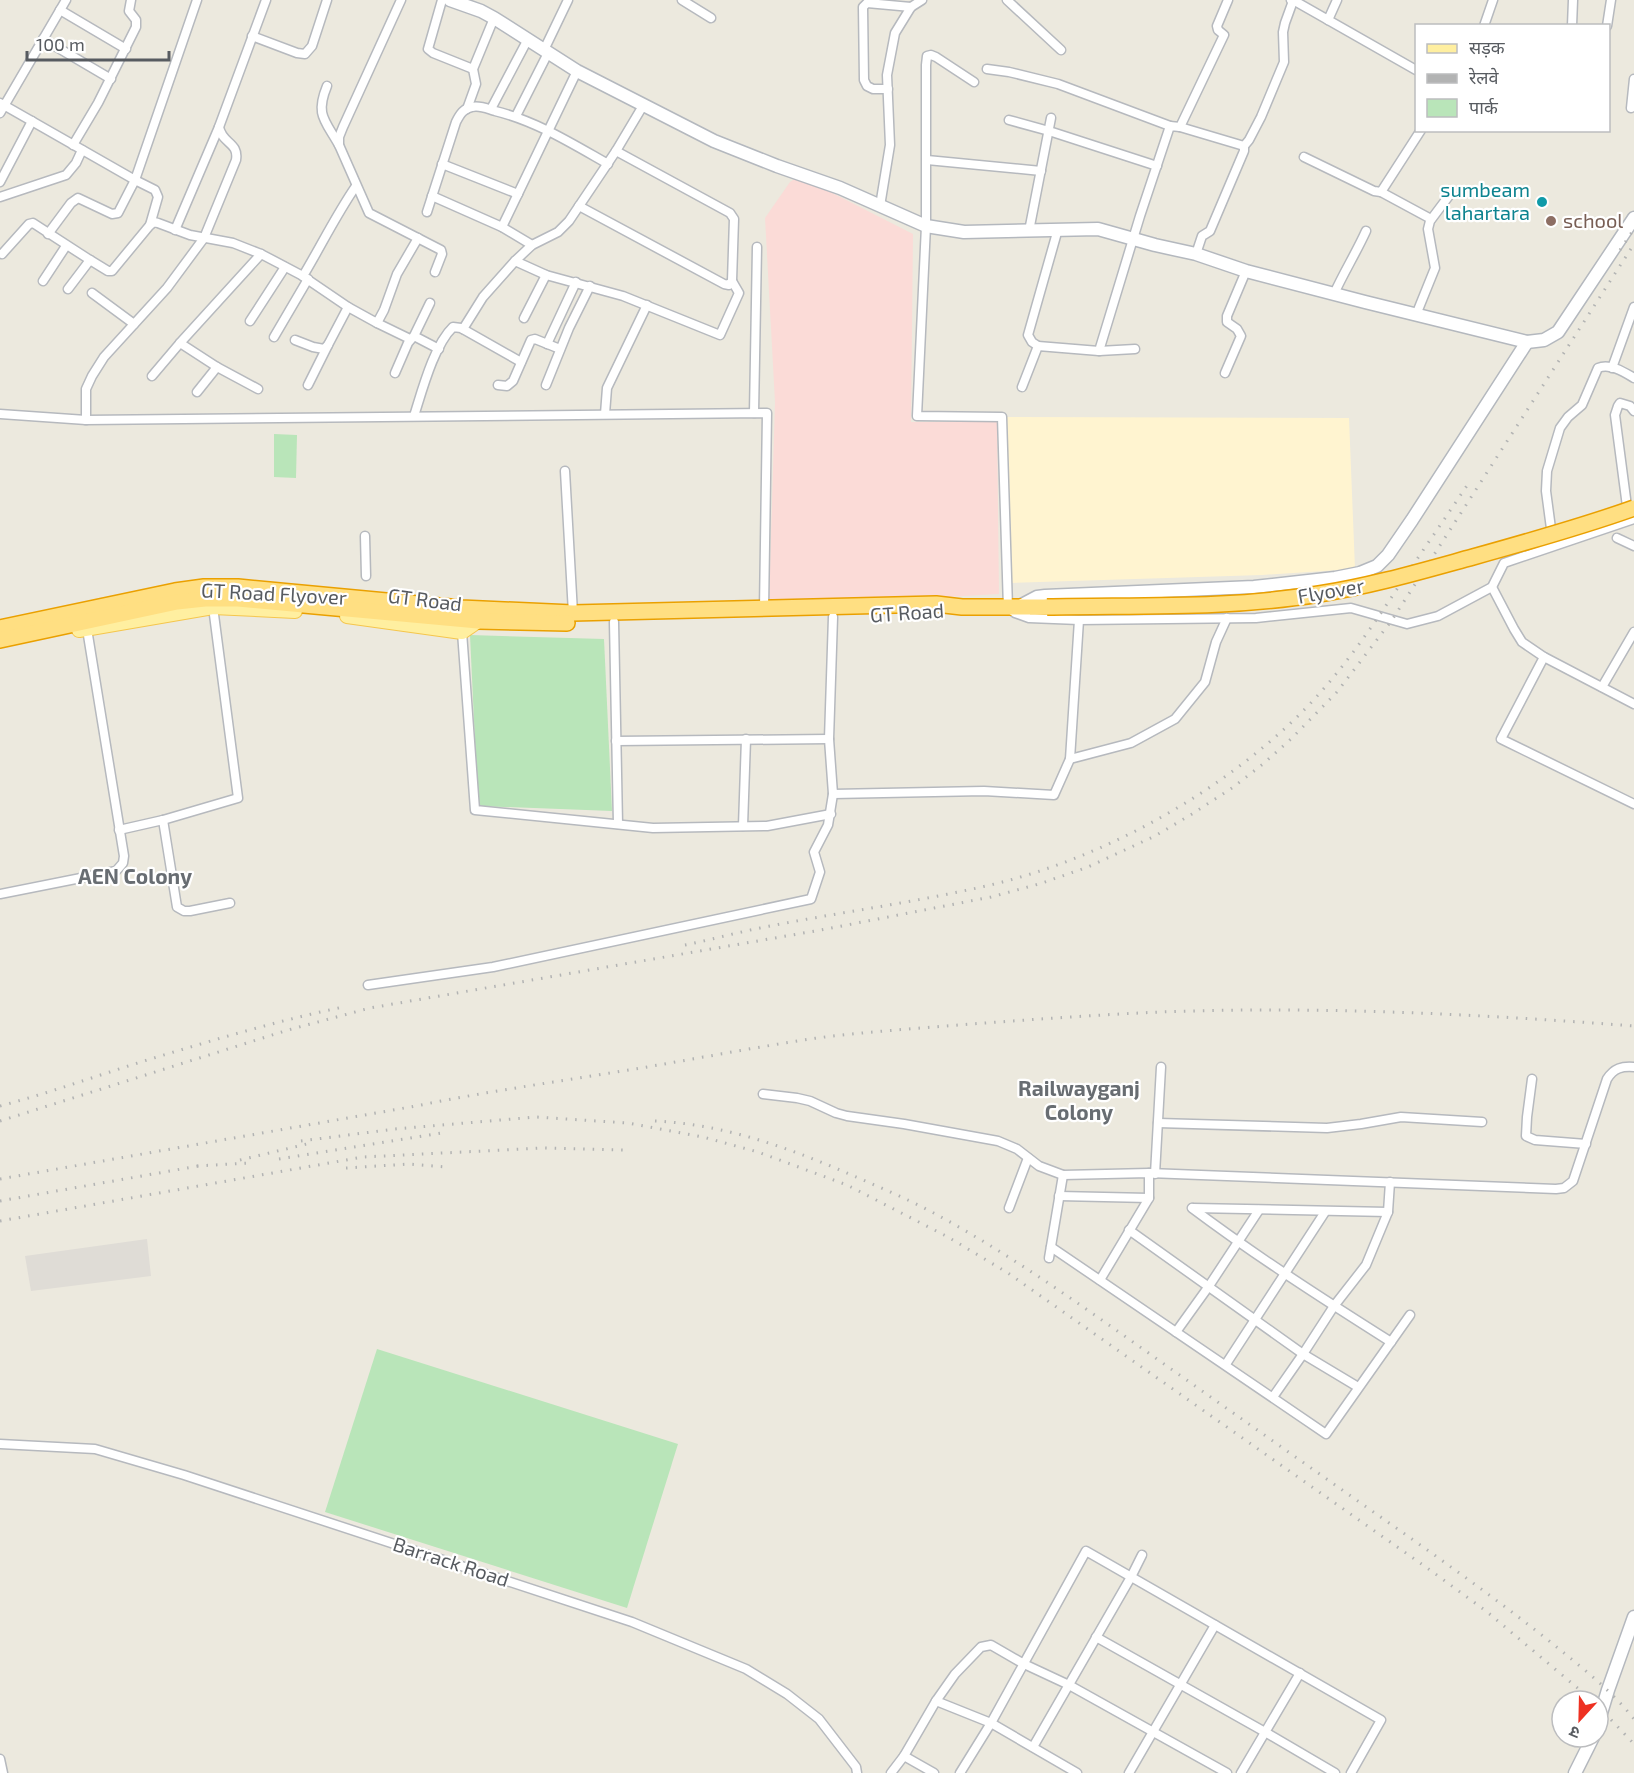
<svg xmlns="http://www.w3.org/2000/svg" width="1634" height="1773" viewBox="0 0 1634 1773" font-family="'Exo 2','Noto Sans Devanagari',sans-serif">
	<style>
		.commercial { fill: #fff4d0 }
		.industrial { fill: #dfdcd6 }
		.medical { fill: #fbdbd7 }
		.green { fill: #b9e5b9 }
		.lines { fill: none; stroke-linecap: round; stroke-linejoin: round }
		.street-casing { stroke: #b6b9be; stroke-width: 11 }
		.secondary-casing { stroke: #b4b8be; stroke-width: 15 }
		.primary-casing { stroke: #f5c64d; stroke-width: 16 }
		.highway-casing { stroke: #eaa000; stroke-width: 18 }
		.street { stroke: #fff; stroke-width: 8 }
		.secondary { stroke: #fff; stroke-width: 12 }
		.primary { stroke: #ffefa0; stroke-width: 14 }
		.highway { stroke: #ffdf82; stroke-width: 15 }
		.rail { stroke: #b2b3b3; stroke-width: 3; stroke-dasharray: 1.5 8; stroke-linecap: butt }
		.highway-bridge-casing { stroke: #eaa000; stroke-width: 18; stroke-linecap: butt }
		.highway-bridge { stroke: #ffdf82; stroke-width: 15 }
		.culture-dot { fill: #0f9aa8; stroke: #fff; stroke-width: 2 }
		.education-dot { fill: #8d6e63; stroke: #fff; stroke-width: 2 }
		.labels { text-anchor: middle; stroke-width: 4.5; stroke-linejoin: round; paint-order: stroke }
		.culture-label { font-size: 20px; fill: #0d838f; stroke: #fff; text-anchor: end }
		.education-label { font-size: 20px; fill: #785e54; stroke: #fff; text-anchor: start }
		.street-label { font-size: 20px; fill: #575b60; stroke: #fff }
		.neighbourhood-label { font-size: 21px; font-weight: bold; fill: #686d72; stroke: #fff }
	</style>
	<rect width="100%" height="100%" fill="#ece9de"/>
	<polygon class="commercial" points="1002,417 1349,418 1355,569 1262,575 1011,583"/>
	<polygon class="industrial" points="147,1239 151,1276 31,1291 25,1256"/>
	<polygon class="medical" points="799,176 913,234 911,422 997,422 999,594 839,603 769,604 775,402 765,218 790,182"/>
	<g class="green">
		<polygon points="274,434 297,435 296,478 274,477"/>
		<polygon points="470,635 604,639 612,811 478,806"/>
		<polygon points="377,1349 678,1444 627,1608 325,1512"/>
	</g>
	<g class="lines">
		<g class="street-casing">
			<g id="street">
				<polyline points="401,0 343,127 339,137 339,145 369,213 441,250 442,254 435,272"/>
				<polyline points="442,0 428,49 433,53 473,69"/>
				<polyline points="682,0 711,18"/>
				<polyline points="1007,0 1061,50"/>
				<polyline points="1293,0 1416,70"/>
				<polyline points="60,10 126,49"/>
				<polyline points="1328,20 1337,0"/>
				<polyline points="1484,26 1493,0"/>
				<polyline points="1572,26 1573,0"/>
				<polyline points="1607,26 1611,0"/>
				<polyline points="252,36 297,53 305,54 312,46 327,0"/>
				<polyline points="43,39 111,79"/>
				<polyline points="544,50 568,0"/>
				<polyline points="987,69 1009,72 1058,84 1170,126"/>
				<polyline points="974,82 936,57 931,55 927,56 926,65 926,226 917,416 1002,417 1008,608 1015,613 1029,618 1079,620 1256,618 1351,608 1407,624 1438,616 1492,587 1504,563 1634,519"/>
				<path d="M327,86C315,115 325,120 339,145"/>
				<polyline points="888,89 873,89 867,86 864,80 863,7 867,3 911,7"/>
				<polyline points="0,103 135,180 197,0"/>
				<polyline points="1631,108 1634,79"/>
				<polyline points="467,109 476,84 473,69 494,18"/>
				<polyline points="491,109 528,39"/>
				<polyline points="0,113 66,0"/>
				<polyline points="516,116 548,53"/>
				<polyline points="1009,120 1049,131 1157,166"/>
				<polyline points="1180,127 1244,146 1244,151 1210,231 1202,236 1196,254"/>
				<polyline points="73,145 98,103 136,27 136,20 129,11 131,0"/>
				<polyline points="1244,146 1249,140 1261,117 1284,62 1283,32 1285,23 1293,1 1291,0"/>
				<polyline points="1304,157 1374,191 1381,192 1421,130"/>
				<polyline points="927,160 1041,171"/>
				<polyline points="442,164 518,194"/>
				<polyline points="0,182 32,121"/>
				<polyline points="1381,192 1431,219"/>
				<polyline points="432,196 502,227 532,245"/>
				<polyline points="0,197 66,175 76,163 82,150"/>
				<polyline points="579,206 724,284 729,285 732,281 734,219 730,213 616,151"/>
				<polyline points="880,206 890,145 887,75 895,33 911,7 922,0"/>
				<path d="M427,212L456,122C460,114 464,108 472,107C480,105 488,109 495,111C536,121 571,143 608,164"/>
				<polyline points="502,227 577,71"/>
				<polyline points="175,230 219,127"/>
				<polyline points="1029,231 1051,118"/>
				<polyline points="48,234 71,203 78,198 112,214 118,213 135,180 155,190 158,197 150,225"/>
				<polyline points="2,254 29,224 33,223 90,260 108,271 112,271 150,225 154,222 158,223 190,235 233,243 261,254 301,275 348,307 377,323 384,310 397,274 418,238"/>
				<polyline points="515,261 546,275 623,296 720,335 739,293 732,281"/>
				<path d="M303,276C321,246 336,215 356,186"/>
				<polyline points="43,281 66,246"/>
				<polyline points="68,289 90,260"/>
				<polyline points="92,293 134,324"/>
				<path d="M1334,294C1344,272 1356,253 1366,231"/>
				<polyline points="1416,315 1435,268 1428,229 1430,221 1451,193"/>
				<polyline points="524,318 546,275"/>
				<polyline points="250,321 285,267"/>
				<polyline points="377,323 410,339"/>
				<polyline points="463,329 483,297 515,261 532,245 558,232 569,221 616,151 644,104"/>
				<polyline points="414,336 430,303"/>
				<polyline points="274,337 308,279"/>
				<polyline points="295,340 313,347 324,349 328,345 348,307"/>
				<polyline points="547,344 576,282"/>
				<polyline points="1038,346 1032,342 1028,335 1058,229"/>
				<polyline points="1099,351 1135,349"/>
				<polyline points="1612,368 1634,307"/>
				<polyline points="395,373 408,343 414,336 439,349"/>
				<polyline points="1225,373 1241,336 1237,329 1227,322 1227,316 1246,271"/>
				<polyline points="152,376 180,343"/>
				<polyline points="308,385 328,345"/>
				<polyline points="498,385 507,386 513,381 531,340 535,339 560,349"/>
				<polyline points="546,385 569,328 590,286"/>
				<polyline points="1022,387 1038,346 1099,351 1140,216 1170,126 1180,127 1224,35 1218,30 1217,26 1228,0"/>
				<polyline points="258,389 217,367 180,343 261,254"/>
				<polyline points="197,392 217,367"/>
				<polyline points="754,413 757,247"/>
				<polyline points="0,414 86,420 767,413 764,609"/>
				<polyline points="605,414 607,388 647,305"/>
				<path d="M414,416C422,391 434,345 453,327L461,328L521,362"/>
				<path d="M86,420V389L92,376L104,357L167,288L204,238L236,160C239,142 222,144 219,127L266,0"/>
				<polyline points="565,471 573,613"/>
				<polyline points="1628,514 1615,415 1618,406 1620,403 1630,406 1634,411"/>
				<polyline points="365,536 366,576"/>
				<path d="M1552,536L1546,491L1547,471L1560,428L1568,417L1582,405L1598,368C1610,363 1624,372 1634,378"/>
				<polyline points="1617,538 1634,546"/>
				<polyline points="1492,587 1514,629 1522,642 1544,657 1634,704"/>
				<polyline points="833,617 829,739 833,794 984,791 1054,795 1070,759 1079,620"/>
				<polyline points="614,622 618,824"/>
				<polyline points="462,632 475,810 653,828 767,826 831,814"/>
				<polyline points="1544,657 1501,739 1634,804"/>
				<polyline points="1602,687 1634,632"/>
				<polyline points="616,741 829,739"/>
				<polyline points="1070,759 1131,743 1175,719 1205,682 1216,642 1227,618"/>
				<polyline points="163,820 177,907 184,911 190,911 230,903"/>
				<polyline points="743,826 746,739"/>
				<polyline points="119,830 163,820 238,798 213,607"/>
				<polyline points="0,894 116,871 123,863 124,856 87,629"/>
				<polyline points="368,985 493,967 811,899 820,872 814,852 828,825 833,794"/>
				<polyline points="1532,1079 1527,1117 1526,1136 1535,1140 1586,1144"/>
				<path d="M763,1094L797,1098L810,1101L836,1113L847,1116L904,1124L998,1141L1017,1149L1039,1166L1063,1175L1149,1173L1556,1189L1564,1188L1573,1181L1607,1079C1614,1068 1622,1066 1634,1067"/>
				<polyline points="1158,1123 1327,1128 1361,1124 1401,1117 1482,1122"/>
				<polyline points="1155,1174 1161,1067"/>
				<polyline points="1059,1196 1149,1198"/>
				<polyline points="1009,1208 1028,1158"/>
				<path d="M1192,1208C1256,1256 1323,1299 1391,1342"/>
				<polyline points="1193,1208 1388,1212"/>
				<polyline points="1129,1230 1303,1354 1358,1387"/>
				<polyline points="1051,1247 1326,1434 1410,1315"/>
				<polyline points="1049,1258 1063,1175"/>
				<polyline points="1100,1280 1149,1198 1149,1173"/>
				<polyline points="1176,1332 1209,1286 1259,1210"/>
				<polyline points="1226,1364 1325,1212"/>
				<polyline points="1273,1397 1303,1354 1334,1306 1366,1265 1388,1212 1390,1182"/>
				<polyline points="0,1444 95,1449 184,1475 632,1622 746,1669 787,1694 819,1719 856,1767 857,1773"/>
				<polyline points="1096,1637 1265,1732 1335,1773"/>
				<polyline points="936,1701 991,1723 1077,1773"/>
				<polyline points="1033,1747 1131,1577 1142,1555"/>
				<polyline points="904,1756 934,1773"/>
				<polyline points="0,1759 3,1773"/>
				<polyline points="891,1773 904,1756 936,1701 955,1674 981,1647 991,1645 1024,1664 1069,1685 1227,1773"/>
				<polyline points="960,1773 991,1723 1086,1551 1381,1720 1351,1773"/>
				<polyline points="1129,1773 1215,1625"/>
				<polyline points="1241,1773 1300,1673"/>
			</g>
		</g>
		<g class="secondary-casing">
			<g id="secondary">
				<polyline points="450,0 481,11 494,18 577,71 714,141 777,166 840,188 926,226 964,232 1098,229 1155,245 1196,254 1246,271 1365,302 1527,342 1544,340 1558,332 1634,218"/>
				<polyline points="1020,606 1037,597 1045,596 1254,587 1335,578 1360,573 1377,566 1388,555 1412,520 1527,342"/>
				<polyline points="1598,1723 1608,1690 1634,1617"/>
				<polyline points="1575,1773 1593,1737"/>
			</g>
		</g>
		<g class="primary-casing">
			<g id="primary">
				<polyline points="347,616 462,632 478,621"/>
				<polyline points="79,630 213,607 295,611"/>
			</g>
		</g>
		<g class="highway-casing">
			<g id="highway">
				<polyline points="0,628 175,591 204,587 238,587 461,608 573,613 936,604 962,607 1047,607"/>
				<polyline points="0,640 177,602 205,599 238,599 478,621 567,623"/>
			</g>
		</g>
		<use href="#street" class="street"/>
		<use href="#secondary" class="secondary"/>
		<use href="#primary" class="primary"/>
		<use href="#highway" class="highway"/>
		<g class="rail">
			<polyline points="1620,250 1634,229"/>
			<path d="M685,945C710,940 735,933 760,928C835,913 911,903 986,886C1101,860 1222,793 1305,709C1342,671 1372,627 1401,583C1423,550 1446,517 1468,484"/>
			<path d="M0,1106C49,1093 96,1076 144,1061C210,1041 276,1021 343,1007"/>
			<polyline points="0,1121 288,1030 370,1008 821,930 991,897 1039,884 1088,867 1155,836 1192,814 1232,788 1263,764 1291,739 1337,692 1392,620 1634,244"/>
			<path d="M655,1121C720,1124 781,1145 840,1170C874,1185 909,1199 941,1217C1014,1257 1082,1306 1150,1354C1219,1403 1287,1451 1355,1499C1422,1546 1489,1593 1553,1644C1581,1667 1611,1690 1634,1719"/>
			<polyline points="301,1141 395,1129 536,1117 628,1123 703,1137 758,1152 847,1185 948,1237 1008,1273 1430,1570 1486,1611 1593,1701"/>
			<polyline points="279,1159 442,1133"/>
			<polyline points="240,1160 311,1143"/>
			<polyline points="197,1166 249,1163"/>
			<polyline points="346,1168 409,1164 446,1167"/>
			<path d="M0,1179L416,1106C489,1091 562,1081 635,1069C695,1059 756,1047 817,1038C863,1032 911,1029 958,1025C1025,1020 1093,1015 1160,1012C1318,1006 1477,1014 1634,1026"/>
			<polyline points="0,1201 204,1165"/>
			<polyline points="0,1221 363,1157 543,1148 624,1150"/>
			<polyline points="1598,1706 1634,1744"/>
		</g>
		<g class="highway-bridge-casing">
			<path id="highway-bridge" d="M1047,607C1138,605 1229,609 1319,594C1371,586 1422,571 1473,557C1527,542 1581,527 1634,508"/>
		</g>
		<use href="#highway-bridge" class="highway-bridge"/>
	</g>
	<circle class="culture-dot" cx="1542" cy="202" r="6"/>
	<circle class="education-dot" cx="1551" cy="221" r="6"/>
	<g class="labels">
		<g class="culture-label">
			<text x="1530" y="197">sumbeam<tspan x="1530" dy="23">lahartara</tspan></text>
		</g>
		<g class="education-label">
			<text x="1563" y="228">school</text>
		</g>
		<g class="street-label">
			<text transform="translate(1331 591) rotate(-10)" y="7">Flyover</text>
			<text transform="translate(274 594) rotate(3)" y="7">GT Road Flyover</text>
			<text transform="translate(425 600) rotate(7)" y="7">GT Road</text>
			<text transform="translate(907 613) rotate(-4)" y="7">GT Road</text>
			<text transform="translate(451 1562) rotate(18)" y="7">Barrack Road</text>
		</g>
		<g class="neighbourhood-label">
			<text x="135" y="884">AEN Colony</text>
			<text x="1079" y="1096">Railwayganj<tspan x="1079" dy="24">Colony</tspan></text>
		</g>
	</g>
	<rect x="1415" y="24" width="195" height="108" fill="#ffffff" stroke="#bcbdbf" stroke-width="1.5"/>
	<rect x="1427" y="44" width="30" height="9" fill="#ffefa0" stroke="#bcbdbf" stroke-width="1.5"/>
	<text x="1469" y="54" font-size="18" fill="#575b60">सड़क</text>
	<rect x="1427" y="74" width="30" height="9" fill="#b2b3b3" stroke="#bcbdbf" stroke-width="1.5"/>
	<text x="1469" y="84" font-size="18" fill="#575b60">रेलवे</text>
	<rect x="1427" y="99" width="30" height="18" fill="#b9e5b9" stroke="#bcbdbf" stroke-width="1.5"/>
	<text x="1469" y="114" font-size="18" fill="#575b60">पार्क</text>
	<g transform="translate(1580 1719) rotate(202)"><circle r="28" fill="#ffffff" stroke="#bcbdbf" stroke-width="1.5"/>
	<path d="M0-4.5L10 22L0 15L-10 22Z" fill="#ee3122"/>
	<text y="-9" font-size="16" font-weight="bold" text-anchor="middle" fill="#575b60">उ</text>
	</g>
	<path d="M27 51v9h142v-9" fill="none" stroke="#575b60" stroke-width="3"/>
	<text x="36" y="51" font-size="18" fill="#575b60" stroke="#ffffff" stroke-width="4.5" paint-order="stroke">100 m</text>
</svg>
